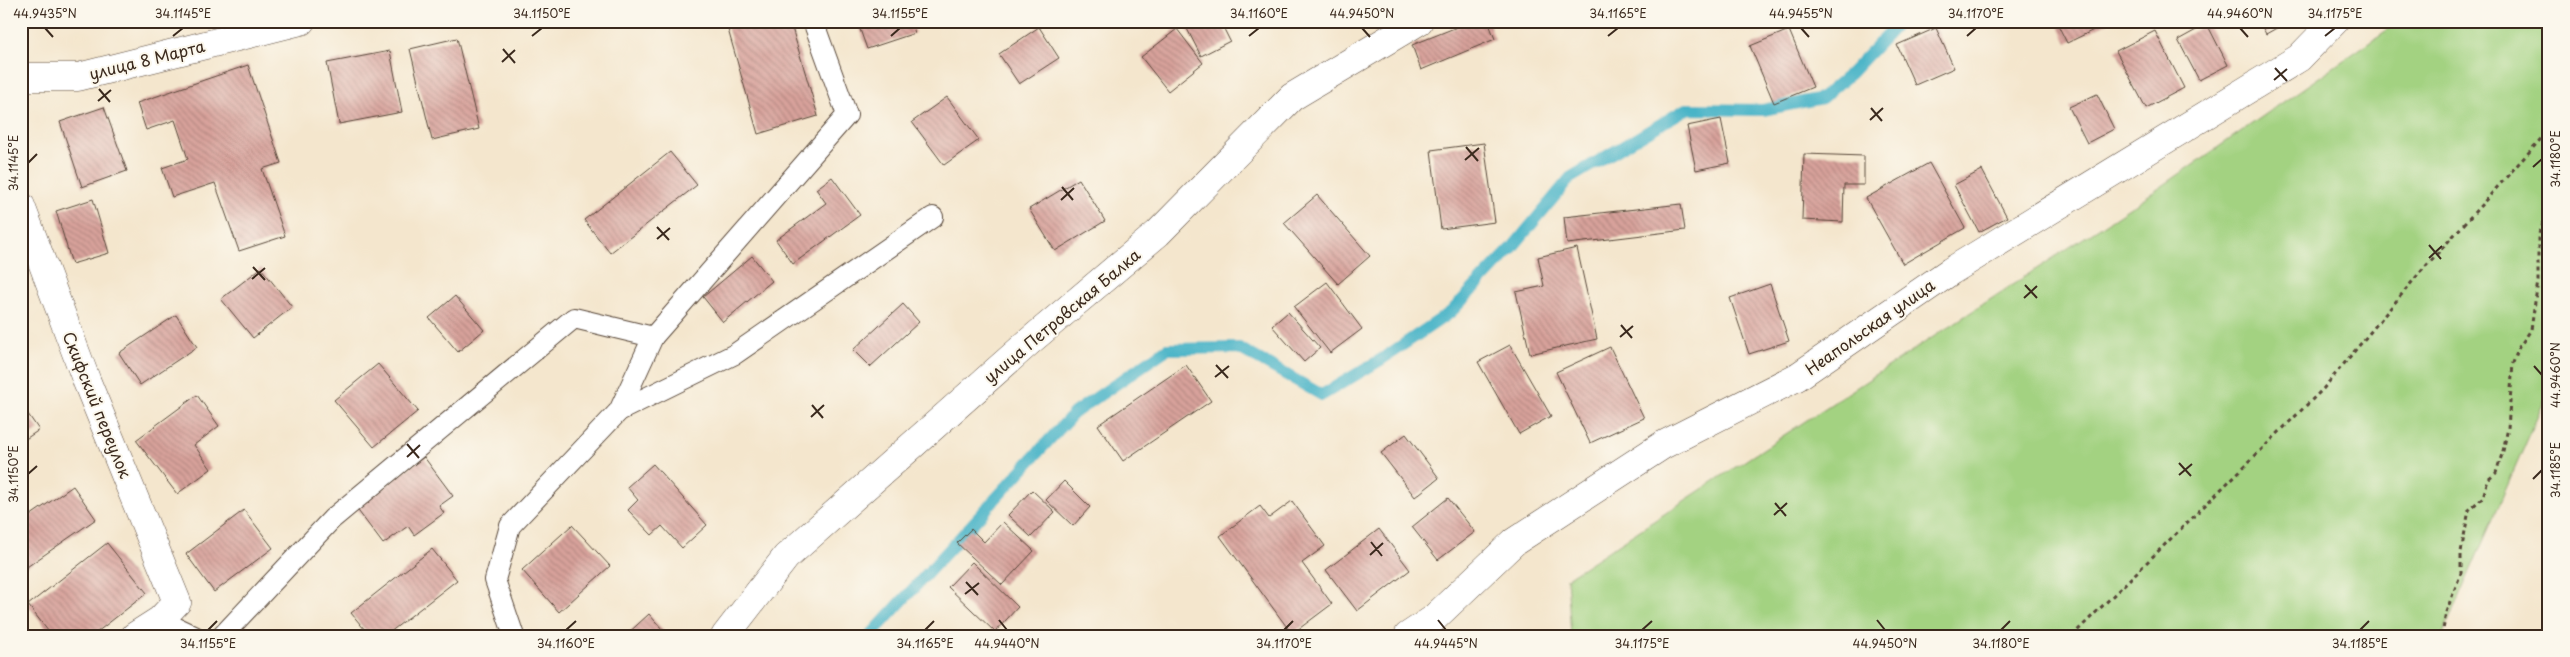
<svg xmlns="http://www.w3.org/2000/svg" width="2570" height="657" viewBox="0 0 2570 657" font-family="'Playpen Sans',sans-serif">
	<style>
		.grass { fill: #a3d281; stroke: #6f7e50 }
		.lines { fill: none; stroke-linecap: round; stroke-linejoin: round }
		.stream { stroke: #49b4c7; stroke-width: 12 }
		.building { fill: url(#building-back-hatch) }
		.service-casing { stroke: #574638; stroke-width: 22 }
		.minor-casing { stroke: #574638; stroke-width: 29 }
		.path { stroke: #574638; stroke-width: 3; stroke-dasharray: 4 4; stroke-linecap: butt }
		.service { stroke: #fff; stroke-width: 20 }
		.minor { stroke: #fff; stroke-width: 28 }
		.ticks { fill: none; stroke: #3b2a1e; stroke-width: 2 }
		.labels { text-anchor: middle; stroke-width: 4; stroke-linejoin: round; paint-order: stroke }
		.street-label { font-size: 16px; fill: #3b2a1e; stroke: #fbf7ec }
		.neatline { fill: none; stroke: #3b2a1e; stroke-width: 2 }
		.ticks-label { font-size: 12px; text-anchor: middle; fill: #3b2a1e }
	</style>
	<defs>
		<pattern id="building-back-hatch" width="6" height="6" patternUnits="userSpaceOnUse" patternTransform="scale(1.25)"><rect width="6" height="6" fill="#d8a29b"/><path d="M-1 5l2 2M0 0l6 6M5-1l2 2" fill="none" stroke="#b0847e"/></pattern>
	</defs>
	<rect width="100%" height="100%" fill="#fbf7ec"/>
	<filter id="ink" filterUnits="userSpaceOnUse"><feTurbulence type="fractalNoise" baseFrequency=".02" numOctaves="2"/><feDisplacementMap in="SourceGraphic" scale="10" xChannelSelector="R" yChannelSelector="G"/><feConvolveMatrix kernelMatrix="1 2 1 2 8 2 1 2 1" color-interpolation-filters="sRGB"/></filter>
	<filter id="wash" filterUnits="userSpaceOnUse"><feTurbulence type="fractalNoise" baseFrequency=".0096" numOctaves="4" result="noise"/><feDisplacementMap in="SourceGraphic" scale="20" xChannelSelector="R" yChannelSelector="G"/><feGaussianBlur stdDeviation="1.12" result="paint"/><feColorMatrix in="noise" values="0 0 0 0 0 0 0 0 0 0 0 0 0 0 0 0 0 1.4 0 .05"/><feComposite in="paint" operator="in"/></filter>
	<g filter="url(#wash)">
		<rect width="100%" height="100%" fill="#f4e6cd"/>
		<polygon class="grass" points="2400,21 2549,21 2549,390 2442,636 1571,636 1567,578 2158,189"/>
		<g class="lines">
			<polyline class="stream" points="870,636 1074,413 1167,349 1239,348 1322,395 1382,359 1451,312 1512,248 1570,178 1686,109 1763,110 1822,98 1851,73 1900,21"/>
		</g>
		<g id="blocks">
			<g class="building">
				<polygon points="580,21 594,21 594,22 581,25"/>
				<polygon points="737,21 790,21 818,116 758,134 727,26"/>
				<polygon points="857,21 911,21 915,33 867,49"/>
				<polygon points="1183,21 1220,21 1230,41 1201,56"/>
				<polygon points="1472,21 1488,21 1495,39 1421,70 1412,45"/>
				<polygon points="2056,21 2107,21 2108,23 2067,43"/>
				<polygon points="2259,21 2289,21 2266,34"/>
				<polygon points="2207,24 2228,65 2199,80 2178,40"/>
				<polygon points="1039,27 1059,58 1019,84 999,54"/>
				<polygon points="1936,28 1954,68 1915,85 1897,45"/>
				<polygon points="1177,29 1203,63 1168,91 1141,57"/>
				<polygon points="1789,30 1813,87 1774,103 1750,46"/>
				<polygon points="2155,31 2184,88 2146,108 2116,51"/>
				<polygon points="457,38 479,129 432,140 410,49"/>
				<polygon points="390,51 402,112 339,124 327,63"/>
				<polygon points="248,65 281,163 262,169 285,236 239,251 215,183 172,197 162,168 188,159 175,120 146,130 137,103"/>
				<polygon points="2097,94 2114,129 2087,143 2069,107"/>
				<polygon points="947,97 979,140 944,165 912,122"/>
				<polygon points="104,107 127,171 82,187 60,122"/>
				<polygon points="1721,119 1730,163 1696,170 1687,126"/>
				<polygon points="1484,143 1495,222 1441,229 1431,150"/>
				<polygon points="670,152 697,185 610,253 584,220"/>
				<polygon points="1804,154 1864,156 1864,185 1844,185 1843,222 1802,220"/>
				<polygon points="1929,163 1965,228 1903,264 1866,198"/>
				<polygon points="1982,170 2007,217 1979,232 1954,185"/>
				<polygon points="832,177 860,215 793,264 776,240 826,203 816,189"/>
				<polygon points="1079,179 1105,221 1055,251 1029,209"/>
				<polygon points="1317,195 1370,256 1338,284 1284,223"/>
				<polygon points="93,199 109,253 72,264 56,211"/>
				<polygon points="1681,204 1685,230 1567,244 1564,217"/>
				<polygon points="1577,248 1597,339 1530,354 1516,292 1544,286 1538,257"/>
				<polygon points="752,256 772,281 723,322 703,297"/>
				<polygon points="261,268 292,307 253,338 221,299"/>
				<polygon points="1327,282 1362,329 1330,353 1294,307"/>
				<polygon points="1770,284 1789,341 1749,354 1730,298"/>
				<polygon points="455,296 484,330 458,352 429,318"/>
				<polygon points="903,304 919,322 870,367 853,350"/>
				<polygon points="1288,312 1320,348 1304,362 1272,326"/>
				<polygon points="176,315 197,347 140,385 119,353"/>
				<polygon points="1510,345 1551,416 1519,434 1478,362"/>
				<polygon points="1610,347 1644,418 1590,443 1556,372"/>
				<polygon points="378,364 418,411 374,447 334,400"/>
				<polygon points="1186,365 1211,401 1123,461 1098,425"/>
				<polygon points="197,395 219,426 194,445 211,469 177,494 136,440"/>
				<polygon points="21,404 39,430 21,442"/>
				<polygon points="1406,434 1439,478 1415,497 1381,453"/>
				<polygon points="424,457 453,496 439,506 444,513 414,535 408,526 383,544 356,508"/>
				<polygon points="653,464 707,525 682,548 662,526 652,535 628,510 638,500 627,487"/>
				<polygon points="1064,481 1090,507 1073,526 1046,500"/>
				<polygon points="73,486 96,519 21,571 21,522"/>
				<polygon points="1032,490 1055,512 1031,537 1008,515"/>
				<polygon points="1448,498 1475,532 1438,560 1412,527"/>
				<polygon points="1292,501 1325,546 1302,563 1332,604 1292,634 1220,536 1260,506 1269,518"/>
				<polygon points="244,510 273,548 214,592 186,554"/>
				<polygon points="1003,522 1034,551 1002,585 957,543 971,529 984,542"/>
				<polygon points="572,525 610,566 559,612 522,570"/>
				<polygon points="1379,529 1410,570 1357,611 1326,570"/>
				<polygon points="107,543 147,593 92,636 52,636 28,605"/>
				<polygon points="432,549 457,580 385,636 370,636 351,613"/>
				<polygon points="972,562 1018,607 995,632 948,587"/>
				<polygon points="649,614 668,636 625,636"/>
			</g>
		</g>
	</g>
	<g filter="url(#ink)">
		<use href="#blocks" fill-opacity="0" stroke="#574638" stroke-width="1"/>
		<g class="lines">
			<g class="service-casing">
				<g id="service">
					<polyline points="619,411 735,354 933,217"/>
					<polyline points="160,620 194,636"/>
					<polyline points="222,636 332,519 574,318 653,337"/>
					<polyline points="514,636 495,580 510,526 619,411 653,337 847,115 813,21"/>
				</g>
			</g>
			<g class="minor-casing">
				<g id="minor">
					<polyline points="21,77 78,77 301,21"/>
					<polyline points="21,206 87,382 177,602 160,620 135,636"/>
					<polyline points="725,636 786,557 1030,341 1158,233 1292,97 1419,21"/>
					<polyline points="1408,636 1432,620 1514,542 1663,445 1797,377 1951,271 2299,58 2335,21"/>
				</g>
			</g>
			<g class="path">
				<polyline points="2072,636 2323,389 2417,276 2549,130"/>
				<polyline points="2442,636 2446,612 2461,573 2461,552 2469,510 2483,497 2488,480 2496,473 2503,451 2508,428 2513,363 2519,347 2531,330 2538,281 2538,236 2549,209"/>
			</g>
			<use href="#service" class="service"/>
			<use href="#minor" class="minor"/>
		</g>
	</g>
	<path class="ticks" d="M45,28L53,37M1362,28L1370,37M1801,28L1809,37M2240,28L2248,37M173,36L183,28M532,36L542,28M891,36L900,28M1249,36L1259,28M1608,36L1618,28M1967,36L1976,28M2325,36L2335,28M503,49L515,63M502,62L515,50M2275,68L2287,81M2274,80L2287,69M99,89L110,102M98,101L111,90M1871,108L1882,121M1870,120L1883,108M1466,147L1478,161M1465,160L1479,148M28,163L37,154M2533,167L2542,159M1062,187L1073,200M1061,200L1074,188M657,227L669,240M657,239L670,228M2429,245L2441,259M2429,258L2442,246M253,267L265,280M252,279L265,268M2025,285L2037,298M2024,298L2037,286M1621,325L1632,338M1620,337L1633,326M1216,365L1228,378M2534,366L2542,375M1215,377L1229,366M812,405L823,418M811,417L824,405M407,444L419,458M407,457L420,445M2179,463L2191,476M28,474L37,466M2179,475L2192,464M2533,479L2542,470M1775,503L1786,516M1774,515L1787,503M1371,542L1382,556M1370,555L1383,543M966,582L978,595M965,594L979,583M999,620L1007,630M1438,620L1446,630M1877,620L1885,630M208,630L217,621M566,630L576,621M925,630L934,621M1284,630L1293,621M1642,630L1652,621M2001,630L2010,621M2360,630L2369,621"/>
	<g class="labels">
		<g class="street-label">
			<text transform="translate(147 60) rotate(-14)" y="6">улица 8 Марта</text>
			<text transform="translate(1062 316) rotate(-40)" y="6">улица Петровская Балка</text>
			<text transform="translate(1870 327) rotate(-35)" y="6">Неапольская улица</text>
			<text transform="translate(97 405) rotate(68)" y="6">Скифский переулок</text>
		</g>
	</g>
	<rect width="2570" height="657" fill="none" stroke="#fbf7ec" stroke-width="55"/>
	<rect x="28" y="28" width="2514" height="602" class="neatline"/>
	<g class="ticks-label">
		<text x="45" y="18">44.9435°N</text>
		<text x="183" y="18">34.1145°E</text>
		<text x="542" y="18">34.1150°E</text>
		<text x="900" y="18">34.1155°E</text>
		<text x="1259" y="18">34.1160°E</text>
		<text x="1362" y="18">44.9450°N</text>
		<text x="1618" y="18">34.1165°E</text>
		<text x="1801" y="18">44.9455°N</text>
		<text x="1976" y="18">34.1170°E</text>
		<text x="2240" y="18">44.9460°N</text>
		<text x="2335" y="18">34.1175°E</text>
		<text transform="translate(2556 159) rotate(-90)" y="4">34.1180°E</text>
		<text transform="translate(14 163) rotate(-90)" y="4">34.1145°E</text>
		<text transform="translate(2556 375) rotate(-90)" y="4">44.9460°N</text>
		<text transform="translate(2556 470) rotate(-90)" y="4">34.1185°E</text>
		<text transform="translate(14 474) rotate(-90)" y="4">34.1150°E</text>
		<text x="208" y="648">34.1155°E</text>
		<text x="566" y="648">34.1160°E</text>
		<text x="925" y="648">34.1165°E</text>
		<text x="1007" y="648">44.9440°N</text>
		<text x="1284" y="648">34.1170°E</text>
		<text x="1446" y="648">44.9445°N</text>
		<text x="1642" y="648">34.1175°E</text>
		<text x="1885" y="648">44.9450°N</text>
		<text x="2001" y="648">34.1180°E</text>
		<text x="2360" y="648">34.1185°E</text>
	</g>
</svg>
